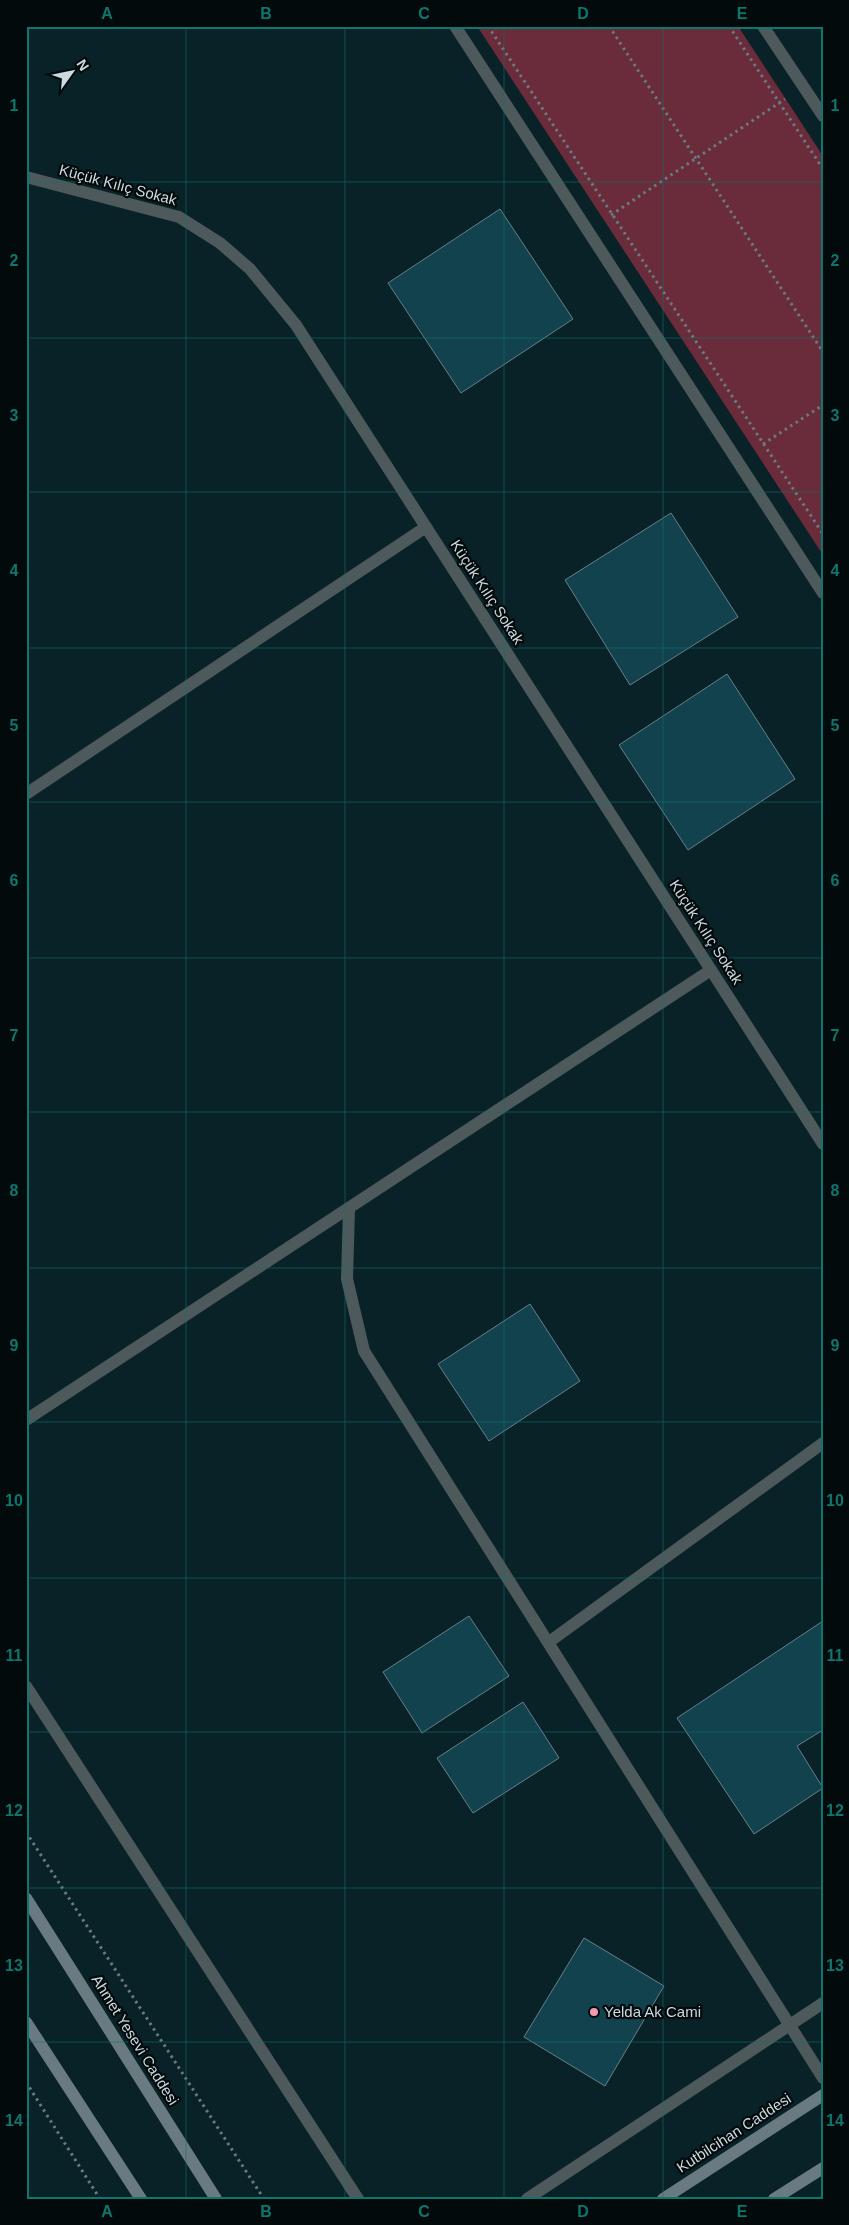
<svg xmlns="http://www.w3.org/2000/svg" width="849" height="2225" viewBox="0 0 849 2225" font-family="Helvetica,sans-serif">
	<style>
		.forest { fill: #6a2b3a }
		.building { fill: #11424e; stroke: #678088 }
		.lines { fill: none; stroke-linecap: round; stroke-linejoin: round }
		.path { stroke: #687b81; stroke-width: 3; stroke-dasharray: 2.5 4; stroke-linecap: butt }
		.street { stroke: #4e595c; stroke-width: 12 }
		.secondary { stroke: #697a80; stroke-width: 12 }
		.grid { fill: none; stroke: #0f766e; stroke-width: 1; stroke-opacity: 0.55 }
		.poi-dot { fill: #f39aaa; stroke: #030a0c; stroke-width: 2 }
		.labels { text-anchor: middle; stroke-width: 4.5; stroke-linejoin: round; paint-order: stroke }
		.street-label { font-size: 15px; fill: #ccd9de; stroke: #030a0c }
		.poi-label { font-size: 15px; fill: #ccd9de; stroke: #030a0c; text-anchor: start }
		.neatline { fill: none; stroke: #0f766e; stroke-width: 2 }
		.grid-label { font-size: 16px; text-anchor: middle; font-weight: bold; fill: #0f766e }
	</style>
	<rect width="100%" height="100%" fill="#092228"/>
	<polygon class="forest" points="477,26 738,26 823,156 823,555"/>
	<g class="building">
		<polygon points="500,209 573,319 461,393 388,283"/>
		<polygon points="671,513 738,617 630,685 565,580"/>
		<polygon points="727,674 795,779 688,850 619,745"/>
		<polygon points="530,1304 580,1381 489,1441 438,1364"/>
		<polygon points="469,1616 509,1676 422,1733 383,1672"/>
		<polygon points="823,1621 823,1730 797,1746 823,1788 754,1834 677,1718"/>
		<polygon points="523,1702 559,1758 473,1813 437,1758"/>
		<polygon points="584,1938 664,1986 605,2086 524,2037"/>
	</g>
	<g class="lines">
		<g class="path">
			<polyline points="488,26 823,534"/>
			<polyline points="609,26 823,352"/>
			<polyline points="729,26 823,169"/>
			<polyline points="611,215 785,99"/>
			<polyline points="763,444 823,405"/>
			<polyline points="26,1832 264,2199"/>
			<polyline points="26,2082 100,2199"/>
		</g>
		<g class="street">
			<polyline points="455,26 823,593"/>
			<polyline points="763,26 823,116"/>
			<polyline points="26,177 179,217 220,243 250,269 296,325 823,1144"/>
			<polyline points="26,794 426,527"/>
			<polyline points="349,1209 347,1279 364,1351 823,2078"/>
			<polyline points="26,1420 711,970"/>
			<polyline points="549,1642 823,1443"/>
			<polyline points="26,1686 358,2199"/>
			<polyline points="527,2199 823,2003"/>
		</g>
		<g class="secondary">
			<polyline points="26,1898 216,2199"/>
			<polyline points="26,2022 141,2199"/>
			<polyline points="663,2199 823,2095"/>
			<polyline points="774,2199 823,2168"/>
		</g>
	</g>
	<path class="grid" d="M186,26V2199M345,26V2199M504,26V2199M663,26V2199M26,182H823M26,338H823M26,492H823M26,648H823M26,802H823M26,958H823M26,1112H823M26,1268H823M26,1422H823M26,1578H823M26,1732H823M26,1888H823M26,2042H823"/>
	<circle class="poi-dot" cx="594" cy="2012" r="5"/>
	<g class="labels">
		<g class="street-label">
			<text transform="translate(118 185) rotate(15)" y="5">Küçük Kılıç Sokak</text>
			<text transform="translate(487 592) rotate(57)" y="5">Küçük Kılıç Sokak</text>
			<text transform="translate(706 932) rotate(57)" y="5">Küçük Kılıç Sokak</text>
			<text transform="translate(135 2040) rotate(58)" y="5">Ahmet Yesevi Caddesi</text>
			<text transform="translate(734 2133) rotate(-33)" y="5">Kutbilcihan Caddesi</text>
		</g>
		<g class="poi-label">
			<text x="604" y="2017">Yelda Ak Cami</text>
		</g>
	</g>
	<rect width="849" height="2225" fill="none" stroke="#030a0c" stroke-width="55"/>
	<g transform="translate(72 72) rotate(57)" stroke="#030a0c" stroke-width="4" paint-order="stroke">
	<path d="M0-4L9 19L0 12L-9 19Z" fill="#ccd9de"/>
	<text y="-8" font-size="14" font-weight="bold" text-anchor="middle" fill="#ccd9de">N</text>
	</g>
	<rect x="28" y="28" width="794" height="2170" class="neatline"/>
	<g class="grid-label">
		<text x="107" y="19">A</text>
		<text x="266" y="19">B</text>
		<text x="424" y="19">C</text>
		<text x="583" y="19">D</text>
		<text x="742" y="19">E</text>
		<text x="14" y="111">1</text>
		<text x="835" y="111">1</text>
		<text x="14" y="266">2</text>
		<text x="835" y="266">2</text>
		<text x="14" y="421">3</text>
		<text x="835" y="421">3</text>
		<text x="14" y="576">4</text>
		<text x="835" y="576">4</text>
		<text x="14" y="731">5</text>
		<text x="835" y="731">5</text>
		<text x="14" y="886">6</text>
		<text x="835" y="886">6</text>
		<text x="14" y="1041">7</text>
		<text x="835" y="1041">7</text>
		<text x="14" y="1196">8</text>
		<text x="835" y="1196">8</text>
		<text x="14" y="1351">9</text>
		<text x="835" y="1351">9</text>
		<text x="14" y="1506">10</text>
		<text x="835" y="1506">10</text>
		<text x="14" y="1661">11</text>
		<text x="835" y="1661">11</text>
		<text x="14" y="1816">12</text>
		<text x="835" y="1816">12</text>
		<text x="14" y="1971">13</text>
		<text x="835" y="1971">13</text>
		<text x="14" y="2126">14</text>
		<text x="835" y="2126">14</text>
		<text x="107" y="2217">A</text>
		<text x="266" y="2217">B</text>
		<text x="424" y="2217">C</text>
		<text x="583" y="2217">D</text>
		<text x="742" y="2217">E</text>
	</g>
</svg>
